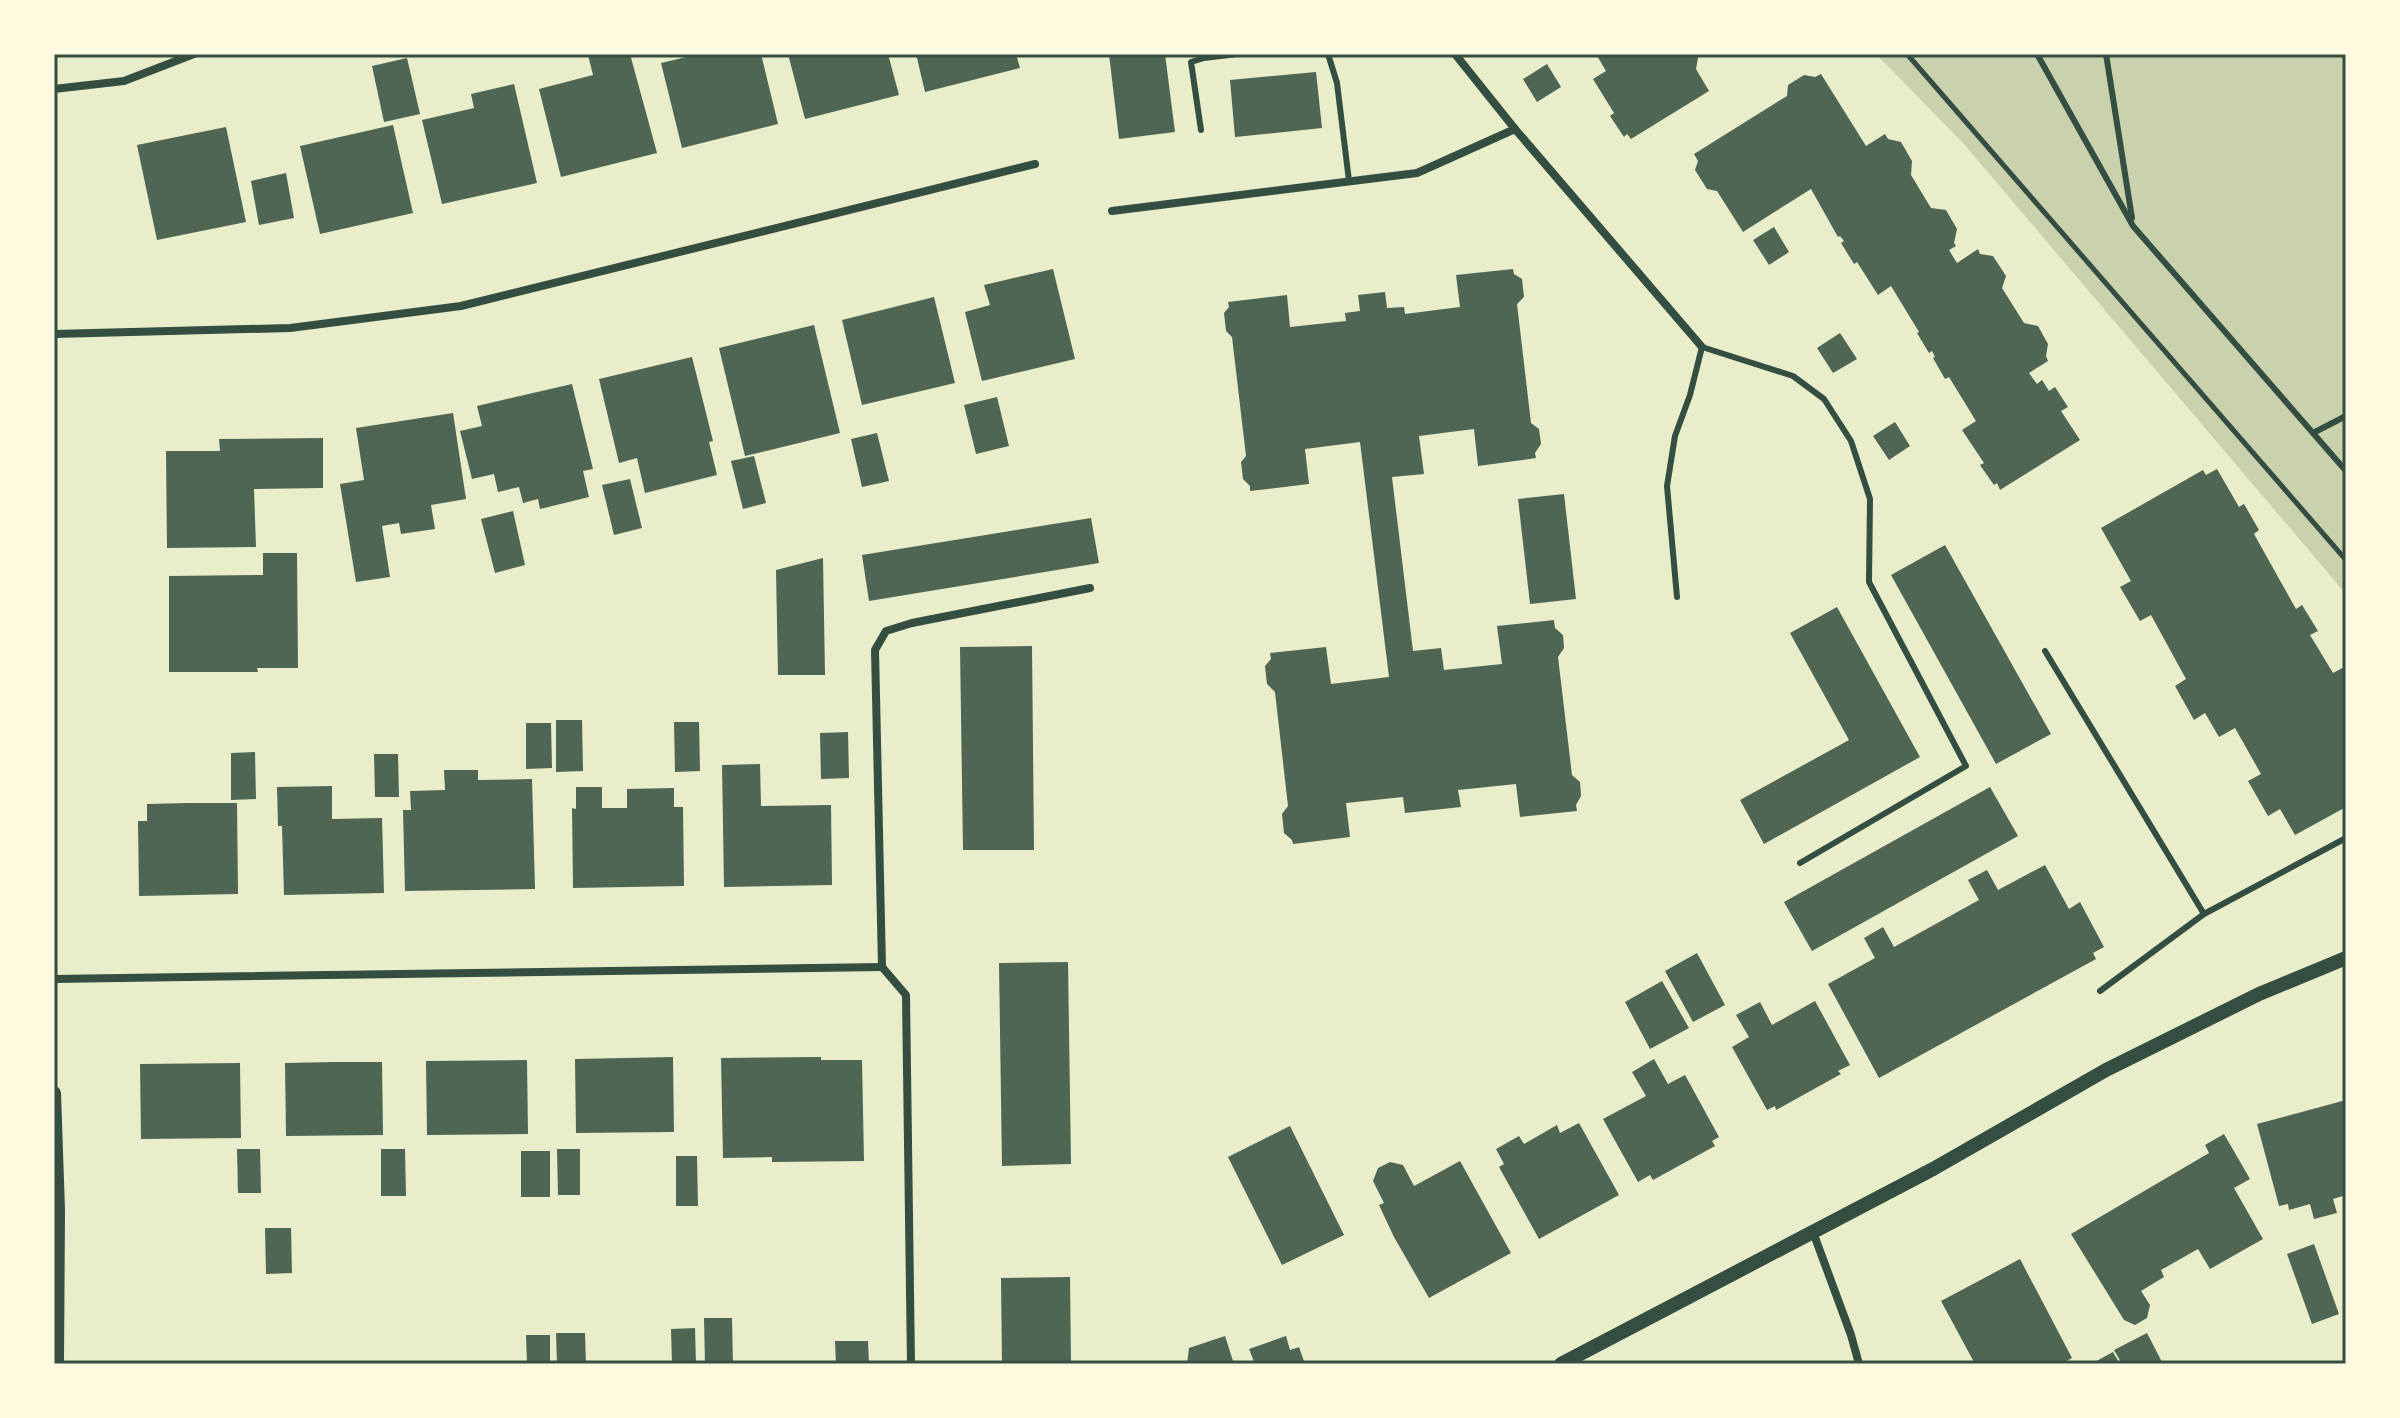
<svg xmlns="http://www.w3.org/2000/svg" width="2400" height="1418" viewBox="0 0 2400 1418" font-family="Lato,sans-serif">
	<style>
		.green { fill: #cad2ad }
		.building { fill: #4f6655 }
		.lines { fill: none; stroke-linecap: round; stroke-linejoin: round }
		.path { stroke: #344e41; stroke-width: 5 }
		.service { stroke: #344e41; stroke-width: 6 }
		.minor { stroke: #344e41; stroke-width: 8 }
		.tertiary { stroke: #344e41; stroke-width: 14 }
		.neatline { fill: none; stroke: #344e41; stroke-width: 3 }
	</style>
	<rect width="100%" height="100%" fill="#e9edc9"/>
	<polygon class="green" points="1876,54 2346,54 2346,594 1963,143"/>
	<g class="building">
		<polygon points="630,54 657,153 561,177 539,89 593,75 588,55"/>
		<polygon points="699,54 761,54 778,124 682,148 661,63"/>
		<polygon points="788,54 888,54 899,95 805,119"/>
		<polygon points="916,54 1016,54 1020,68 925,92"/>
		<polygon points="1109,54 1165,54 1175,132 1119,139"/>
		<polygon points="1596,54 1695,54 1698,58 1696,69 1709,91 1631,139 1627,134 1624,137 1610,116 1614,113 1593,79 1606,71"/>
		<polygon points="407,58 420,114 384,122 372,66"/>
		<polygon points="1547,64 1561,87 1537,102 1523,79"/>
		<polygon points="1316,72 1322,128 1235,137 1230,80"/>
		<polygon points="1821,74 1866,146 1885,134 1888,139 1901,142 1912,161 1911,175 1931,208 1946,210 1957,229 1954,243 1956,246 1949,250 1957,263 1978,249 1980,254 1993,256 2006,276 2002,288 2024,323 2038,326 2048,344 2046,356 2048,361 2029,373 2037,384 2042,380 2049,391 2055,387 2068,407 2061,411 2080,440 2000,490 1997,483 1994,485 1980,465 1984,463 1962,430 1976,421 1949,377 1945,379 1933,358 1935,357 1932,351 1929,353 1917,333 1919,332 1891,286 1878,295 1857,262 1854,264 1841,243 1844,241 1840,236 1838,237 1811,189 1743,232 1717,191 1707,189 1695,170 1698,161 1694,154 1787,96 1788,85 1804,75 1815,77"/>
		<polygon points="514,84 537,183 442,204 422,120 474,108 471,94"/>
		<polygon points="393,125 413,213 320,234 300,146"/>
		<polygon points="226,127 246,222 157,240 137,145"/>
		<polygon points="286,173 294,218 259,225 251,181"/>
		<polygon points="1774,227 1789,252 1769,265 1753,240"/>
		<polygon points="1053,269 1075,359 982,381 965,312 990,305 984,285"/>
		<polygon points="1513,269 1514,274 1522,279 1524,297 1517,304 1531,423 1539,429 1541,444 1535,453 1536,458 1478,466 1474,429 1419,436 1424,474 1392,477 1413,651 1441,648 1444,670 1502,664 1497,626 1554,620 1555,628 1563,635 1564,648 1558,657 1572,775 1580,782 1581,796 1576,805 1577,811 1520,817 1516,784 1458,790 1461,807 1405,813 1403,797 1346,803 1350,837 1293,844 1292,840 1284,833 1282,814 1288,806 1275,692 1267,684 1265,666 1271,659 1270,653 1326,647 1331,684 1389,677 1360,442 1305,449 1309,484 1250,491 1250,486 1243,479 1241,462 1246,456 1232,337 1226,331 1224,313 1229,307 1228,302 1287,295 1290,327 1346,321 1345,313 1360,311 1358,295 1385,292 1387,308 1404,307 1405,314 1460,307 1456,275"/>
		<polygon points="934,297 955,383 862,405 842,320"/>
		<polygon points="814,325 840,433 745,456 719,348"/>
		<polygon points="1840,333 1857,359 1833,373 1817,348"/>
		<polygon points="692,357 713,441 709,442 717,475 645,493 637,458 619,463 599,379"/>
		<polygon points="572,384 593,469 583,471 589,497 540,509 538,499 523,503 519,487 498,492 494,474 472,479 460,431 482,426 477,406"/>
		<polygon points="997,397 1009,446 976,454 964,405"/>
		<polygon points="453,413 466,499 431,505 435,529 401,534 399,523 382,526 390,577 356,582 340,484 364,480 356,428"/>
		<polygon points="1895,422 1910,446 1889,460 1873,436"/>
		<polygon points="877,433 889,481 862,487 851,439"/>
		<polygon points="323,438 323,488 254,489 256,547 167,548 166,451 220,451 219,439"/>
		<polygon points="754,456 766,503 743,509 731,461"/>
		<polygon points="2217,469 2239,507 2244,504 2259,530 2254,534 2296,609 2302,605 2318,631 2310,635 2333,673 2346,666 2346,807 2295,835 2280,809 2268,816 2248,781 2261,774 2235,728 2219,737 2205,713 2194,720 2175,686 2186,679 2151,615 2140,621 2120,587 2131,581 2101,528 2203,470 2206,475"/>
		<polygon points="630,479 642,528 614,535 602,485"/>
		<polygon points="1564,494 1576,599 1530,604 1518,499"/>
		<polygon points="513,511 525,565 495,573 481,519"/>
		<polygon points="1091,518 1099,563 869,601 862,555"/>
		<polygon points="1945,545 2051,734 1996,764 1891,575"/>
		<polygon points="263,553 297,553 298,668 257,668 258,672 169,672 169,576 263,575"/>
		<polygon points="823,558 825,675 778,675 776,570"/>
		<polygon points="1837,607 1920,757 1764,844 1740,800 1849,740 1790,633"/>
		<polygon points="1032,646 1034,850 963,850 960,647"/>
		<polygon points="556,720 582,720 583,771 556,772"/>
		<polygon points="674,722 699,722 700,771 675,772"/>
		<polygon points="526,723 551,723 552,768 526,769"/>
		<polygon points="848,732 849,778 821,779 820,733"/>
		<polygon points="255,752 256,799 231,800 231,753"/>
		<polygon points="374,754 398,754 399,797 375,797"/>
		<polygon points="760,764 761,806 831,805 832,885 724,887 722,765"/>
		<polygon points="444,770 478,770 478,780 532,779 535,889 405,891 403,810 411,810 410,791 445,790"/>
		<polygon points="332,786 332,819 382,818 384,893 284,895 282,826 278,826 277,787"/>
		<polygon points="576,787 602,787 602,808 627,808 627,789 674,788 674,807 683,807 684,886 573,888 572,808 576,809"/>
		<polygon points="1990,787 2018,836 1812,951 1784,902"/>
		<polygon points="187,803 237,803 238,894 139,896 138,821 147,821 147,804"/>
		<polygon points="2045,865 2069,909 2080,902 2104,947 2093,953 2096,959 1879,1078 1828,984 1875,958 1864,938 1883,927 1894,947 1979,900 1968,880 1987,870 1998,890"/>
		<polygon points="1697,953 1725,1005 1693,1022 1665,971"/>
		<polygon points="1068,962 1071,1164 1002,1166 999,963"/>
		<polygon points="1662,981 1689,1028 1650,1049 1625,1002"/>
		<polygon points="1815,1001 1850,1065 1838,1071 1841,1074 1776,1110 1775,1106 1767,1110 1732,1047 1749,1037 1736,1015 1760,1002 1772,1025"/>
		<polygon points="673,1057 674,1132 576,1133 575,1059"/>
		<polygon points="821,1057 821,1060 862,1060 864,1161 772,1162 772,1157 723,1158 721,1058"/>
		<polygon points="1654,1059 1668,1084 1685,1075 1719,1137 1712,1141 1715,1146 1653,1180 1650,1175 1638,1182 1603,1119 1646,1096 1632,1072"/>
		<polygon points="527,1060 528,1134 427,1135 426,1061"/>
		<polygon points="334,1062 382,1062 383,1135 286,1136 285,1063"/>
		<polygon points="240,1063 241,1138 141,1139 140,1064"/>
		<polygon points="2346,1100 2346,1195 2333,1199 2337,1213 2314,1219 2310,1204 2289,1210 2288,1204 2279,1206 2257,1124"/>
		<polygon points="1579,1123 1619,1195 1539,1239 1499,1167 1504,1164 1496,1149 1519,1136 1524,1144 1557,1125 1560,1133"/>
		<polygon points="1290,1126 1344,1235 1282,1265 1228,1157"/>
		<polygon points="2224,1134 2250,1179 2234,1188 2263,1239 2210,1269 2198,1249 2161,1270 2164,1277 2141,1291 2150,1305 2147,1318 2135,1325 2124,1320 2071,1234 2209,1153 2205,1145"/>
		<polygon points="237,1149 260,1149 261,1193 238,1193"/>
		<polygon points="381,1149 405,1149 406,1196 381,1196"/>
		<polygon points="557,1149 580,1149 580,1195 558,1195"/>
		<rect x="521" y="1151" width="29" height="46"/>
		<polygon points="676,1156 697,1156 698,1206 676,1206"/>
		<polygon points="1460,1161 1511,1253 1429,1298 1394,1237 1379,1205 1384,1203 1373,1181 1378,1168 1390,1162 1403,1165 1414,1186"/>
		<polygon points="265,1228 291,1228 292,1273 266,1274"/>
		<polygon points="2314,1244 2339,1314 2312,1324 2287,1254"/>
		<polygon points="2020,1259 2072,1358 2061,1364 1975,1364 1941,1301"/>
		<polygon points="1070,1277 1071,1364 1002,1364 1001,1278"/>
		<polygon points="704,1318 732,1318 733,1364 705,1364"/>
		<polygon points="695,1328 696,1364 672,1364 671,1329"/>
		<polygon points="556,1333 585,1333 586,1364 557,1364"/>
		<polygon points="2147,1333 2163,1364 2122,1364 2114,1350"/>
		<polygon points="526,1335 550,1335 550,1364 527,1364"/>
		<polygon points="1225,1336 1234,1364 1187,1364 1189,1348"/>
		<polygon points="1286,1336 1290,1350 1299,1347 1305,1364 1255,1364 1249,1349"/>
		<polygon points="835,1341 868,1341 869,1364 836,1364"/>
		<polygon points="2113,1352 2120,1364 2091,1364"/>
	</g>
	<g class="lines">
		<polyline class="path" points="1907,54 2346,560"/>
		<g class="service">
			<polyline points="1328,54 1337,83 1349,181"/>
			<polyline points="2037,54 2133,226 2346,471"/>
			<polyline points="2106,54 2132,218"/>
			<polyline points="1201,130 1191,62 1204,58 1237,54"/>
			<polyline points="2313,433 2346,416"/>
			<polyline points="1677,597 1667,486 1675,436 1690,395 1702,347 1793,376 1824,399 1851,441 1870,499 1869,582 1966,766 1800,863"/>
			<polyline points="2045,651 2204,914"/>
			<polyline points="2100,991 2204,914 2346,838"/>
		</g>
		<g class="minor">
			<polyline points="1455,54 1515,129 1702,347"/>
			<polyline points="54,89 124,81 194,54"/>
			<polyline points="1112,211 1417,173 1515,129"/>
			<polyline points="54,334 290,328 461,306 1035,164"/>
			<polyline points="54,979 882,967"/>
			<polyline points="1813,1232 1851,1335 1859,1364"/>
			<polyline points="911,1364 906,995 882,967 875,650 886,631 912,623 1090,588"/>
		</g>
		<g class="tertiary">
			<polyline points="54,1093 58,1210 57,1364"/>
			<polyline points="1561,1364 1933,1169 2106,1070 2259,994 2346,958"/>
		</g>
	</g>
	<rect width="2400" height="1418" fill="none" stroke="#fefae0" stroke-width="112"/>
	<rect x="56" y="56" width="2288" height="1306" class="neatline"/>
</svg>
